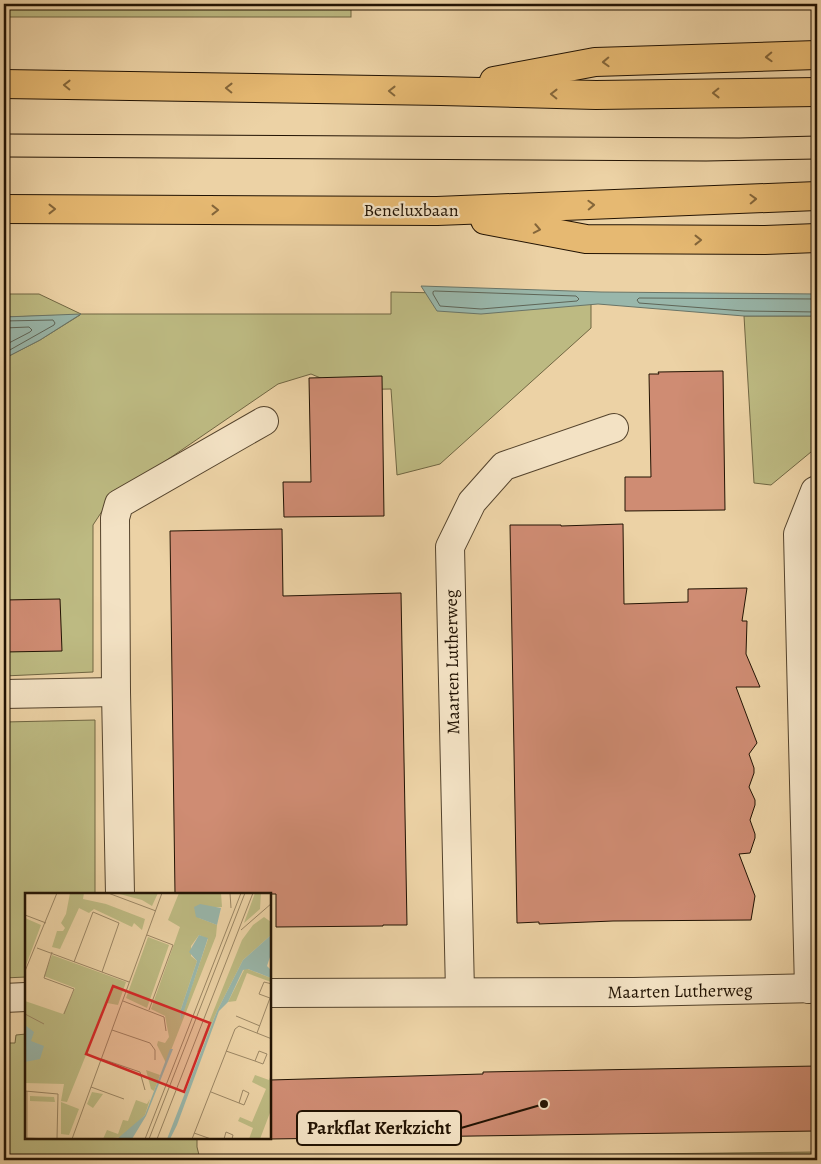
<svg xmlns="http://www.w3.org/2000/svg" width="821" height="1164" viewBox="0 0 821 1164" font-family="Alegreya,serif">
	<style>
		.green { fill: #bdba82; stroke: #706642 }
		.water { fill: #99b7ab; stroke: #697568 }
		.lines { fill: none; stroke-linecap: round; stroke-linejoin: round }
		.shore { stroke: #5e6557; stroke-width: 1 }
		.building { fill: #cf8c73; stroke: #221303 }
		.minor-casing { stroke: #54432c; stroke-width: 30 }
		.major-casing { stroke: #221303; stroke-width: 30 }
		.minor { stroke: #f3e2c4; stroke-width: 28 }
		.major { stroke: #e6b972; stroke-width: 28 }
		.tram { stroke: #221303; stroke-width: 1 }
		.oneway { stroke: #84663a }
		.labels { text-anchor: middle; stroke-width: 4.5; stroke-linejoin: round; paint-order: stroke }
		.street-label { font-size: 18px; fill: #221303; stroke: #f3e2c4 }
		.inset-road { fill: none; stroke: #9b8664; stroke-width: 1 }
		.view { fill: #d62828; fill-opacity: 0.15; stroke: #d62828; stroke-width: 2.5 }
		.inset-edge { fill: none; stroke: #221303; stroke-width: 2.5 }
		.leader { fill: none; stroke: #221303; stroke-width: 2 }
		.callout-dot { fill: #221303; stroke: #f3e2c4; stroke-width: 2 }
		.callout { fill: #f3e2c4; stroke: #221303; stroke-width: 2 }
		.callout-label { font-size: 19px; text-anchor: middle; font-weight: bold; fill: #221303 }
	</style>
	<rect width="100%" height="100%" fill="#ecd2a5"/>
	<filter id="stains"><feTurbulence type="fractalNoise" baseFrequency=".004" numOctaves="4"/><feColorMatrix values="0 0 0 0 .2 0 0 0 0 .09 0 0 0 0 .02 0 0 0 .5 -.17"/></filter>
	<radialGradient id="worn" r=".72"><stop offset=".6" stop-color="#630" stop-opacity="0"/><stop offset="1" stop-color="#630" stop-opacity=".3"/></radialGradient>
	<g class="green">
		<rect x="4" y="4" width="347" height="13"/>
		<polygon points="391,292 591,296 591,328 440,464 397,475 391,389 331,390 323,379 311,374 278,384 110,499 93,525 93,672 4,676 4,356 9,356 40,340 80,315 4,317 4,294 39,294 81,314 391,314"/>
		<polygon points="744,316 817,316 817,447 771,485 754,483"/>
		<polygon points="95,720 95,894 26,894 26,977 4,978 4,722"/>
		<polygon points="26,1034 26,1138 197,1138 197,1147 200,1159 817,1152 817,1160 4,1160 4,1043 15,1043 16,1035"/>
	</g>
	<g class="water">
		<polygon points="421,286 601,292 817,294 817,316 744,316 598,304 481,314 437,311"/>
		<polygon points="81,314 40,340 9,356 4,356 4,317"/>
	</g>
	<g class="lines">
		<g class="shore">
			<polygon points="435,291 576,296 579,299 577,301 481,309 440,306 433,294 433,292"/>
			<polyline points="817,299 639,298 637,300 639,303 744,311 817,312"/>
			<polyline points="4,321 53,320 55,323 54,325 8,351 4,351"/>
			<polyline points="4,328 29,327 32,330 30,332 7,344 4,345"/>
		</g>
	</g>
	<g class="building">
		<polygon points="723,371 725,510 625,511 625,477 651,477 649,374 659,374 658,372"/>
		<polygon points="382,376 384,516 284,517 283,482 311,482 309,378"/>
		<polygon points="623,524 624,604 688,602 688,589 747,588 742,621 747,621 746,654 760,687 736,687 757,743 749,754 754,768 754,773 749,787 755,800 755,805 750,820 755,834 755,838 750,853 739,854 755,896 751,920 613,921 539,924 539,922 517,923 510,525 561,525 561,526"/>
		<polygon points="282,529 283,596 401,593 407,925 383,925 383,926 276,927 276,894 175,894 170,531"/>
		<polygon points="60,599 62,651 4,652 4,600"/>
		<polygon points="817,1066 817,1131 270,1139 270,1080 483,1074 483,1072"/>
	</g>
	<g class="lines">
		<g class="minor-casing">
			<g id="minor">
				<polyline points="4,694 116,692"/>
				<polyline points="120,894 116,692 115,518 119,504 264,421"/>
				<polyline points="809,989 798,534 815,491 817,490"/>
				<polyline points="460,992 450,547 472,502 504,466 614,428"/>
				<polyline points="270,993 634,992 817,988"/>
				<polyline points="4,998 26,997"/>
			</g>
		</g>
		<g class="major-casing">
			<g id="major">
				<polyline points="494,81 595,62 817,55"/>
				<polyline points="4,84 441,91 596,95 817,92"/>
				<polyline points="4,209 437,211 817,196"/>
				<polyline points="485,220 586,239 765,240 817,238"/>
			</g>
		</g>
		<use href="#minor" class="minor"/>
		<use href="#major" class="major"/>
		<g class="tram">
			<polyline points="4,134 739,138 817,136"/>
			<polyline points="4,157 706,161 817,159"/>
		</g>
	</g>
	<defs><path id="oneway-chevron" d="M-2-3.5L2.5 0L-2 3.5" fill="none" stroke-width="1.6" stroke-linecap="round" stroke-linejoin="round" transform="scale(1.25)"/></defs>
	<g class="oneway">
		<use href="#oneway-chevron" transform="translate(769 57) rotate(178)"/>
		<use href="#oneway-chevron" transform="translate(606 62) rotate(178)"/>
		<use href="#oneway-chevron" transform="translate(67 85) rotate(-179)"/>
		<use href="#oneway-chevron" transform="translate(229 88) rotate(-179)"/>
		<use href="#oneway-chevron" transform="translate(392 91) rotate(-179)"/>
		<use href="#oneway-chevron" transform="translate(716 93) rotate(179)"/>
		<use href="#oneway-chevron" transform="translate(554 94) rotate(-179)"/>
		<use href="#oneway-chevron" transform="translate(753 199) rotate(-2)"/>
		<use href="#oneway-chevron" transform="translate(591 205) rotate(-2)"/>
		<use href="#oneway-chevron" transform="translate(52 209)"/>
		<use href="#oneway-chevron" transform="translate(215 210)"/>
		<use href="#oneway-chevron" transform="translate(537 229) rotate(11)"/>
		<use href="#oneway-chevron" transform="translate(698 240)"/>
	</g>
	<g class="labels">
		<g class="street-label">
			<text x="411" y="216">Beneluxbaan</text>
			<text transform="translate(452 662) rotate(-91)" y="6">Maarten Lutherweg</text>
			<text transform="translate(680 991) rotate(-1)" y="6">Maarten Lutherweg</text>
		</g>
	</g>
	<g transform="translate(25 893)">
		<rect width="246" height="246" fill="#ecd2a5"/>
		<path d="M45,0H59L58,6L81,11L120,26L117,37L109,30L107,34L69,16L64,20L54,15L35,56L27,54L32,38H38L40,35L36,30L41,21ZM91,0H133L127,13L117,7ZM154,0H196L197,14H185L174,25L192,32L191,43L141,170L132,152L133,148L140,150L144,144L140,123L126,116L155,34L143,27ZM174,42L183,46L156,125L155,119L172,68L166,63V53ZM230,0H236L235,16L219,30ZM239,24L246,29V42L218,67L192,118L175,160L172,159L217,47L228,32ZM0,25L16,32L0,75ZM123,44L144,52L122,115L101,105ZM27,62L101,89L93,112L82,110L42,209L36,208L39,191L0,190V108L38,121L50,95L19,83ZM220,75L246,85V89L222,80L211,108L203,109ZM121,177L135,182L129,198L126,196ZM230,182L244,187L246,182V217L235,246H224L228,235L213,228L215,224L227,229L241,196L227,189ZM67,199L78,201L68,215L62,211ZM5,203L29,204L30,209L5,208ZM125,206L120,222L97,244L78,246L82,237L93,241L98,227L103,228L111,207L122,211ZM36,209L54,216L44,242L36,241Z" fill="#bdba82" fill-rule="evenodd"/>
		<path d="M175,11L196,15L192,32L171,24L169,14ZM174,42L183,45L156,127L155,119L172,68L164,59ZM246,42V61L242,73L246,77V85L223,76L218,77L203,109L194,118L152,232L145,246H142L192,118L218,67ZM0,132L9,139L6,148L19,153L15,166L0,169ZM145,156H148L121,223L107,246H92L120,222Z" fill="#99b7ab"/>
		<path class="inset-road" d="M83,0L131,18M205,0L206,15M0,22L21,30M216,37L247,10M122,42L148,52L124,117M12,55L104,89M27,59L19,85L49,96L39,121M49,69L68,19L94,30L77,79M0,78L32,0M98,108L139,124L141,138M0,121L19,131M211,123L235,133M87,137L125,150L130,157V167M232,140L245,105L234,101L239,89L247,91M201,158L230,168L234,158L242,161L238,171L230,168M77,166L115,179L120,197M66,194L99,206M0,198L33,201L32,246M186,199L214,210L218,197L224,200L219,212L214,210M169,240L186,246M0,245L26,246M2,246V198M47,246L137,0M120,246L216,0M124,246L220,0M132,246L228,0M167,246L210,136L214,133L247,146M199,246L201,239L208,242L207,246"/>
		<path class="view" d="M88,93L185,130L159,199L61,161Z"/>
		<rect width="246" height="246" class="inset-edge"/>
	</g>
	<path class="leader" d="M544 1104L461 1128"/>
	<circle class="callout-dot" cx="544" cy="1104" r="5"/>
	<rect class="callout" x="297" y="1111" width="164" height="34" rx="5"/>
	<g class="callout-label">
		<text x="379" y="1134">Parkflat Kerkzicht</text>
	</g>
	<rect width="821" height="1164" fill="none" stroke="#ecd2a5" stroke-width="20"/>
	<rect x="5" y="5" width="811" height="1154" fill="none" stroke="#221303" stroke-width="2.5"/>
	<rect x="10" y="10" width="801" height="1144" fill="none" stroke="#221303"/>
	<rect width="100%" height="100%" filter="url(#stains)"/>
	<rect width="100%" height="100%" fill="url(#worn)"/>
</svg>
